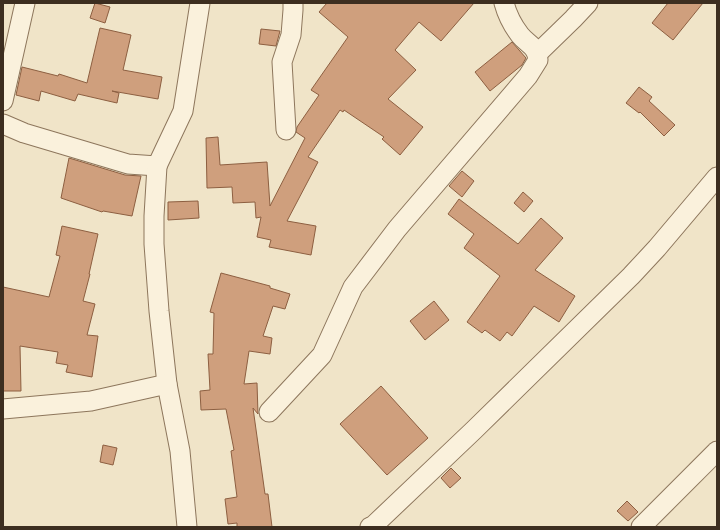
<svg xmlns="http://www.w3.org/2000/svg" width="720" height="530" viewBox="0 0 720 530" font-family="'Crimson Pro',serif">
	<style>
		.building { fill: #cf9f7d; stroke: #8d5f41 }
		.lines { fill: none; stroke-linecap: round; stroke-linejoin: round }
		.minor-casing { stroke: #8d765c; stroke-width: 21 }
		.minor { stroke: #faf1dc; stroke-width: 19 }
	</style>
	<rect width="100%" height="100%" fill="#f0e4c8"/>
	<g class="building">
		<polygon points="95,3 110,7 105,23 90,18"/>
		<polygon points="327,3 474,3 441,41 419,22 395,50 416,70 388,99 423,127 400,155 382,139 384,137 344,110 343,112 340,110 308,157 318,162 287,221 316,226 311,255 269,247 271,240 257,237 261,217 256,218 255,202 233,203 232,187 207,188 206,138 218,137 220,165 267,162 270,206 305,138 296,132 297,127 319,95 311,90 348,37 319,12"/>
		<polygon points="668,3 703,3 673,40 652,23"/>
		<polygon points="100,28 131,35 123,70 162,77 158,99 112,91 119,93 117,103 78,94 75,101 41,91 39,101 16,95 22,67 58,76 59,74 87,83"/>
		<polygon points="261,29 280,31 276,46 259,44"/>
		<polygon points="512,42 526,58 522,65 490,91 475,72"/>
		<polygon points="639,87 652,97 649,101 675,125 664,136 640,112 639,113 626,103"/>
		<polygon points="69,158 125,175 141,176 132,216 103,211 102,212 61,198"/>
		<polygon points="462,171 474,181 462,197 449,186"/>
		<polygon points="523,192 533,201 524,212 514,203"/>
		<polygon points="459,199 518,244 541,218 563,238 535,270 575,296 559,322 534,306 512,336 507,332 500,341 485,330 482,333 467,322 500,276 464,248 474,234 448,214"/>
		<polygon points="198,201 199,218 168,220 168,202"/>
		<polygon points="62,226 98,234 89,274 90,274 83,301 95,304 87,335 98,336 92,377 66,372 68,365 56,363 58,352 20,346 21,391 3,391 3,287 49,297 60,256 56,255"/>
		<polygon points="221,273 270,286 270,288 290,294 285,309 273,306 263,336 272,338 270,354 249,351 244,384 257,383 258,414 253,408 265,494 268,494 272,527 237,527 237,523 228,524 225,499 237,497 231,451 234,450 226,409 201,410 200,391 210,390 208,354 213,354 214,313 210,312"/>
		<polygon points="434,301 449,320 425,340 410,321"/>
		<polygon points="381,386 428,438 387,475 340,424"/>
		<polygon points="103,445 117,448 113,465 100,462"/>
		<polygon points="451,468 461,478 450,488 441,478"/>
		<polygon points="627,501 638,512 628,521 617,511"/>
	</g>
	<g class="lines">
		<g class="minor-casing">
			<g id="minor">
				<polyline points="538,53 573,19 588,3"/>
				<polyline points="3,101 25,3"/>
				<polyline points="3,124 24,133 128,164 157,166 183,111 200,3"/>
				<polyline points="286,130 282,62 291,35 293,10 293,3"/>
				<polyline points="157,166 154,216 154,244 159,311 167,384 180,451 187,527"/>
				<polyline points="3,409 91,401 167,384"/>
				<path d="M269,412L322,355L353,287L397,229L528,76L538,60C537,46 528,45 520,35C513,26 507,14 504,3"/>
				<polyline points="370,527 373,526 474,430 631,276 657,248 717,177"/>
				<polyline points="641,527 717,451"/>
			</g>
		</g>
		<use href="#minor" class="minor"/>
	</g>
	<rect width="720" height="530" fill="none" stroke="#3d2e20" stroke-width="8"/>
</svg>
